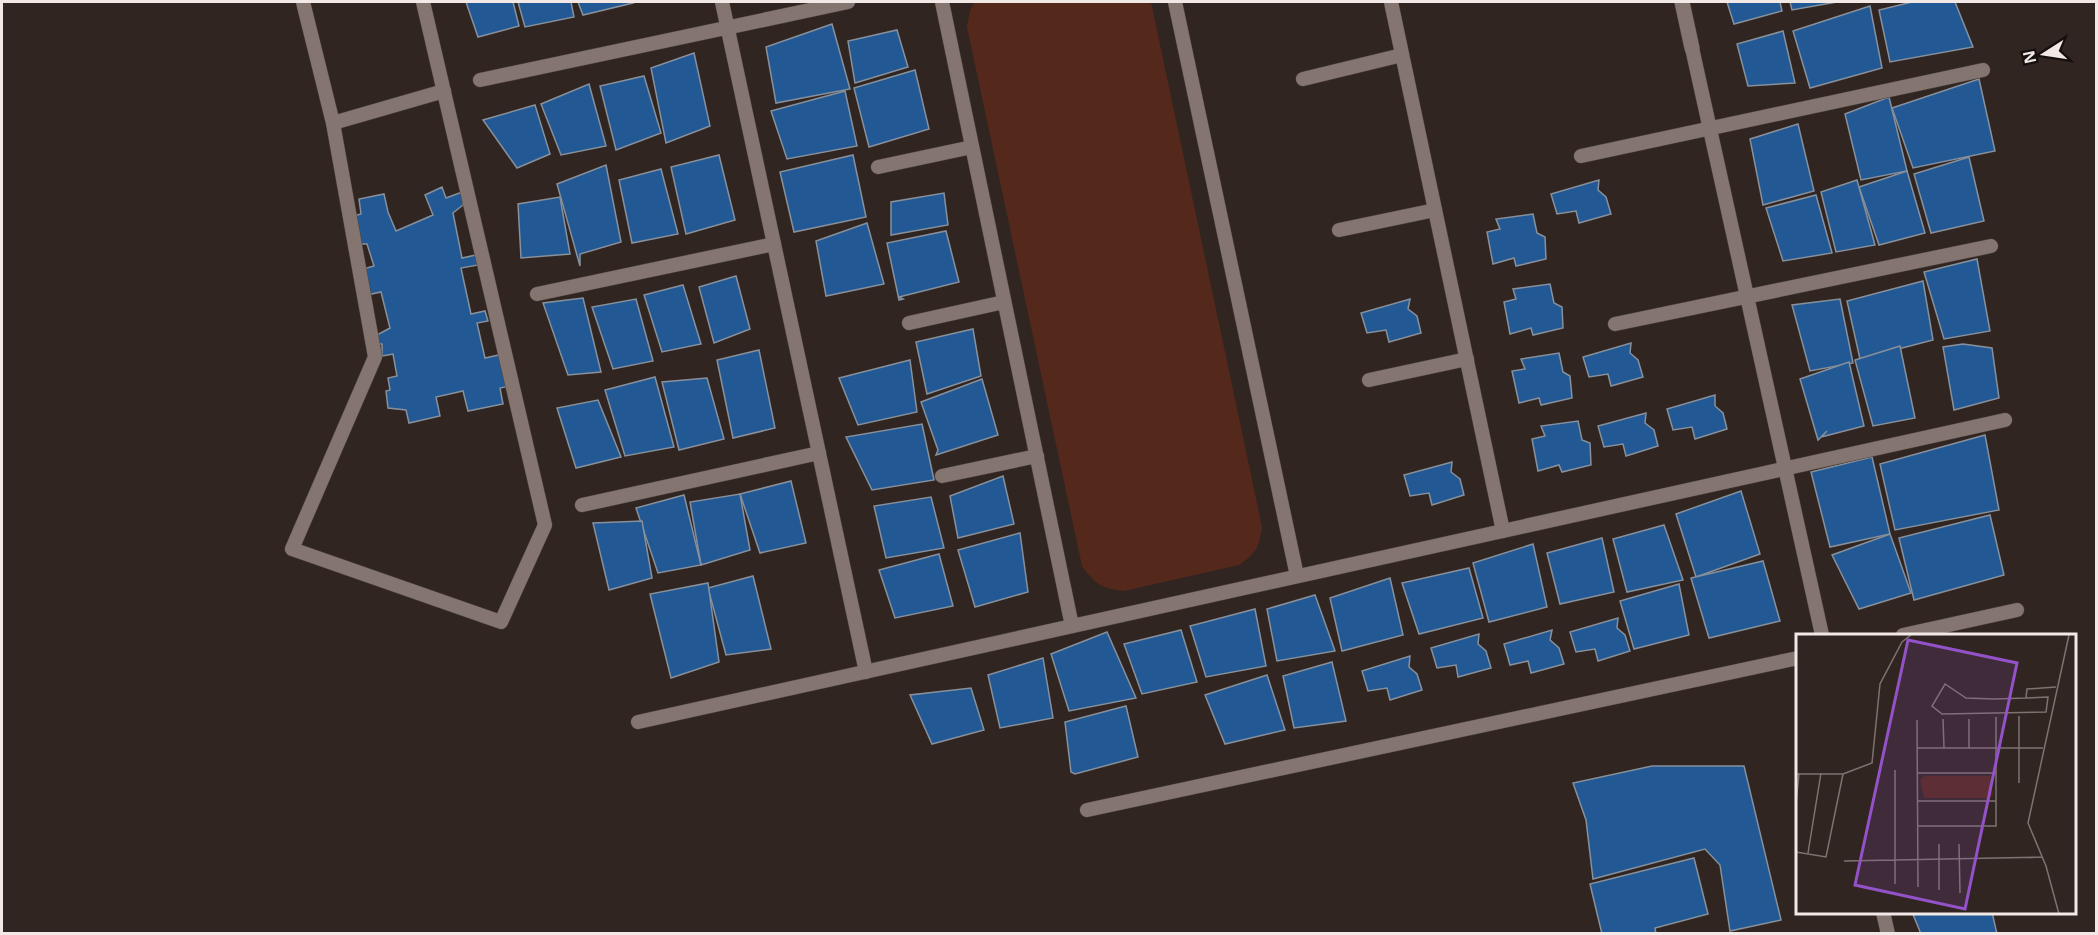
<svg xmlns="http://www.w3.org/2000/svg" width="2098" height="935" viewBox="0 0 2098 935" font-family="'Open Sans',sans-serif">
	<style>
		.green { fill: #54291c }
		.building { fill: #225995; stroke: #87909b; stroke-width: 1.5 }
		.lines { fill: none; stroke-linecap: round; stroke-linejoin: round }
		.lane-casing { stroke: #4d433f; stroke-width: 15 }
		.street-casing { stroke: #4d433f; stroke-width: 16 }
		.lane { stroke: #847570; stroke-width: 14 }
		.street { stroke: #847570; stroke-width: 15 }
		.inset-road { fill: none; stroke: #7e7370; stroke-width: 1.5 }
		.view { fill: #9352c7; fill-opacity: 0.15; stroke: #9352c7; stroke-width: 3 }
		.inset-edge { fill: none; stroke: #f2e9e7; stroke-width: 3 }
	</style>
	<rect width="100%" height="100%" fill="#312521"/>
	<path class="green" d="M975,2H1151L1262,527C1259,548 1256,553 1239,565L1124,591C1101,588 1096,585 1082,566L967,27L970,10Z"/>
	<g class="building">
		<polygon points="466,2 513,2 519,26 478,37"/>
		<polygon points="518,2 571,2 574,17 525,27"/>
		<polygon points="578,2 632,2 633,3 583,15"/>
		<polygon points="1727,2 1780,2 1782,11 1734,24"/>
		<polygon points="1790,2 1837,2 1792,10"/>
		<polygon points="1912,2 1955,2 1973,47 1890,62 1879,10"/>
		<polygon points="1870,6 1882,68 1810,88 1793,31"/>
		<polygon points="832,24 850,89 776,103 766,47"/>
		<polygon points="897,30 908,67 855,83 848,41"/>
		<polygon points="1783,31 1795,83 1748,86 1737,44"/>
		<polygon points="694,53 710,126 666,143 651,68"/>
		<polygon points="915,70 929,129 869,147 854,88"/>
		<polygon points="644,76 661,133 616,150 600,86"/>
		<polygon points="1979,79 1995,151 1913,168 1892,108"/>
		<polygon points="589,84 606,146 561,155 541,104"/>
		<polygon points="845,91 857,146 787,159 771,111"/>
		<polygon points="1889,97 1907,171 1861,180 1845,114"/>
		<polygon points="535,105 550,154 517,168 483,120"/>
		<polygon points="1798,124 1814,191 1763,205 1750,139"/>
		<polygon points="719,155 735,220 686,234 671,167"/>
		<polygon points="853,155 866,217 794,232 780,172"/>
		<polygon points="1969,157 1984,221 1931,233 1914,174"/>
		<polygon points="606,165 621,242 580,254 580,266 557,184"/>
		<polygon points="661,169 678,234 632,243 619,180"/>
		<polygon points="1907,171 1925,233 1879,245 1859,187"/>
		<polygon points="1599,180 1598,190 1606,197 1611,214 1579,223 1576,211 1557,214 1551,194"/>
		<polygon points="1857,180 1875,245 1836,252 1821,192"/>
		<polygon points="442,187 446,198 462,192 463,205 453,213 462,258 476,255 478,265 461,268 471,314 485,311 488,321 477,323 485,358 503,354 510,386 500,388 503,404 468,411 463,391 436,397 440,416 409,423 406,410 388,408 386,391 390,390 388,378 397,376 393,354 382,356 382,344 379,344 375,336 390,328 381,292 367,295 363,269 374,266 367,244 358,244 350,217 361,214 359,199 384,194 388,212 396,231 433,215 425,195"/>
		<polygon points="944,193 948,225 891,235 891,202"/>
		<polygon points="1816,195 1832,253 1783,261 1766,208"/>
		<polygon points="560,197 570,254 521,258 518,204"/>
		<polygon points="1533,214 1537,233 1545,237 1546,259 1516,266 1514,258 1493,264 1487,232 1500,229 1496,219"/>
		<polygon points="867,223 884,284 826,296 816,241"/>
		<polygon points="946,231 959,282 899,297 903,299 899,300 887,243"/>
		<polygon points="1977,259 1990,331 1944,339 1924,272"/>
		<polygon points="736,276 750,329 714,343 699,287"/>
		<polygon points="1923,281 1933,340 1860,359 1847,301"/>
		<polygon points="1550,284 1554,303 1562,307 1563,328 1533,335 1531,328 1510,334 1504,302 1516,299 1513,289"/>
		<polygon points="683,285 701,344 662,352 644,295"/>
		<polygon points="583,298 601,372 568,375 543,303"/>
		<polygon points="636,299 653,361 613,369 592,307"/>
		<polygon points="1410,299 1408,309 1417,316 1421,333 1389,342 1386,330 1367,333 1361,313"/>
		<polygon points="1840,299 1853,363 1810,371 1792,305"/>
		<polygon points="973,329 981,376 927,394 916,342"/>
		<polygon points="1631,343 1630,353 1638,360 1643,377 1611,386 1608,374 1589,377 1583,357"/>
		<polygon points="1963,344 1992,348 1999,398 1954,410 1943,347"/>
		<polygon points="1900,346 1915,418 1873,426 1855,360"/>
		<polygon points="759,350 775,428 733,438 717,360"/>
		<polygon points="1559,353 1563,372 1570,376 1572,398 1541,405 1539,398 1519,403 1512,371 1525,369 1521,359"/>
		<polygon points="910,360 917,412 858,425 839,378"/>
		<polygon points="1849,362 1864,426 1821,437 1827,431 1818,440 1800,379"/>
		<polygon points="655,377 674,447 625,456 605,390"/>
		<polygon points="707,378 724,439 679,450 662,382"/>
		<polygon points="982,379 998,435 936,455 938,450 921,402"/>
		<polygon points="1715,395 1715,406 1723,413 1727,429 1695,439 1692,427 1673,430 1667,409"/>
		<polygon points="598,400 621,457 576,468 557,408"/>
		<polygon points="1646,413 1645,423 1654,430 1658,446 1626,456 1623,444 1604,447 1598,426"/>
		<polygon points="1578,421 1582,440 1590,443 1591,465 1562,472 1559,465 1538,471 1532,439 1545,436 1541,426"/>
		<polygon points="922,424 934,480 872,490 846,437"/>
		<polygon points="1985,435 1999,510 1895,530 1880,464"/>
		<polygon points="1872,457 1890,534 1830,547 1811,472"/>
		<polygon points="1452,462 1451,472 1460,479 1464,495 1432,505 1429,493 1410,496 1404,475"/>
		<polygon points="1003,476 1014,524 958,538 950,496"/>
		<polygon points="791,481 806,543 760,553 740,494"/>
		<polygon points="1741,491 1760,554 1696,577 1676,514"/>
		<polygon points="740,494 750,550 701,565 690,502"/>
		<polygon points="684,495 701,565 658,573 636,508"/>
		<polygon points="931,497 944,548 886,558 874,506"/>
		<polygon points="1990,515 2004,575 1914,600 1899,538"/>
		<polygon points="642,521 652,578 609,590 593,523"/>
		<polygon points="1664,525 1683,580 1627,592 1613,539"/>
		<polygon points="1020,533 1028,592 975,607 958,550"/>
		<polygon points="1890,534 1911,593 1859,609 1832,555"/>
		<polygon points="1602,538 1614,592 1560,604 1547,553"/>
		<polygon points="1533,544 1547,607 1489,622 1473,563"/>
		<polygon points="939,554 953,606 895,618 879,570"/>
		<polygon points="1763,561 1780,621 1709,638 1691,578"/>
		<polygon points="1469,568 1483,618 1419,634 1402,583"/>
		<polygon points="753,576 771,649 726,655 708,588"/>
		<polygon points="1390,578 1403,635 1342,651 1330,598"/>
		<polygon points="708,583 719,662 671,678 650,594"/>
		<polygon points="1679,584 1689,635 1634,649 1620,601"/>
		<polygon points="1315,595 1335,651 1277,661 1267,609"/>
		<polygon points="1255,609 1266,666 1206,677 1190,626"/>
		<polygon points="1618,618 1617,628 1625,635 1630,651 1598,661 1595,649 1576,652 1570,632"/>
		<polygon points="1181,630 1197,682 1142,694 1124,644"/>
		<polygon points="1552,630 1550,640 1559,648 1564,664 1531,673 1528,661 1510,665 1504,644"/>
		<polygon points="1107,632 1136,698 1069,711 1051,654"/>
		<polygon points="1479,634 1478,644 1486,651 1491,668 1458,677 1456,665 1437,668 1431,648"/>
		<polygon points="1410,656 1409,667 1417,674 1422,690 1390,700 1387,688 1368,691 1362,671"/>
		<polygon points="1043,658 1053,718 1000,728 988,675"/>
		<polygon points="1332,662 1346,721 1294,728 1283,676"/>
		<polygon points="1267,675 1285,730 1225,744 1205,695"/>
		<polygon points="971,688 984,730 932,744 910,695"/>
		<polygon points="1126,706 1138,757 1075,774 1071,772 1065,722"/>
		<polygon points="1652,766 1744,766 1781,920 1730,931 1720,865 1705,849 1593,879 1586,820 1573,783"/>
		<polygon points="1694,858 1708,914 1655,928 1656,934 1602,934 1590,884"/>
		<polygon points="1912,912 1992,912 1997,934 1921,934"/>
	</g>
	<g class="lines">
		<g class="lane-casing">
			<g id="lane">
				<polyline points="303,2 333,123 375,357 292,549 501,622 545,525 423,2"/>
				<polyline points="722,2 866,672"/>
				<polyline points="942,2 1072,626"/>
				<polyline points="1175,2 1297,576"/>
				<polyline points="1391,2 1503,531"/>
				<polyline points="1692,48 1822,635"/>
				<polyline points="1303,79 1402,55"/>
				<polyline points="480,80 848,2"/>
				<polyline points="333,123 444,91"/>
				<polyline points="1581,156 1983,70"/>
				<polyline points="878,167 972,147"/>
				<polyline points="1339,230 1435,210"/>
				<polyline points="537,294 774,244"/>
				<polyline points="909,323 1004,302"/>
				<polyline points="1615,324 1991,246"/>
				<polyline points="1369,380 1467,359"/>
				<polyline points="942,476 1037,456"/>
				<polyline points="582,505 819,453"/>
				<polyline points="1903,635 2017,610"/>
				<polyline points="638,722 2005,420"/>
				<polyline points="1087,810 1798,658"/>
				<polyline points="1883,912 1888,934"/>
			</g>
		</g>
		<g class="street-casing">
			<polyline id="street" points="1682,2 1692,48"/>
		</g>
		<use href="#lane" class="lane"/>
		<use href="#street" class="street"/>
	</g>
	<g transform="translate(1796 634)">
		<rect width="280" height="280" fill="#312521"/>
		<path d="M128,142H194L197,161L194,164H128L124,146Z" fill="#54291c"/>
		<path class="inset-road" d="M230,64L252,63L250,78L146,80L136,72L149,50L170,64L198,65L230,64L231,55L260,53M223,82V149M147,85L148,114M173,85V114M121,86L122,253M121,114H247M99,136V250M121,139H200M0,140H47L76,129L84,50L106,8L115,1M121,167H200M0,170L3,139M122,192H200V83M163,210L164,259M0,218L30,223L47,140M12,219L25,139M48,227L246,223M143,256V210M263,280L250,232L232,189L273,1"/>
		<path class="view" d="M112,6L221,29L169,275L59,251Z"/>
		<rect width="280" height="280" class="inset-edge"/>
	</g>
	<rect width="2098" height="935" fill="none" stroke="#f2e9e7" stroke-width="6"/>
	<g transform="translate(2044 54) rotate(258)" stroke="#150f0e" stroke-width="4.5" paint-order="stroke">
	<path d="M0-4.5L10 22L0 15L-10 22Z" fill="#f2e9e7"/>
	<text y="-9" font-size="16" font-weight="bold" text-anchor="middle" fill="#f2e9e7">N</text>
	</g>
</svg>
